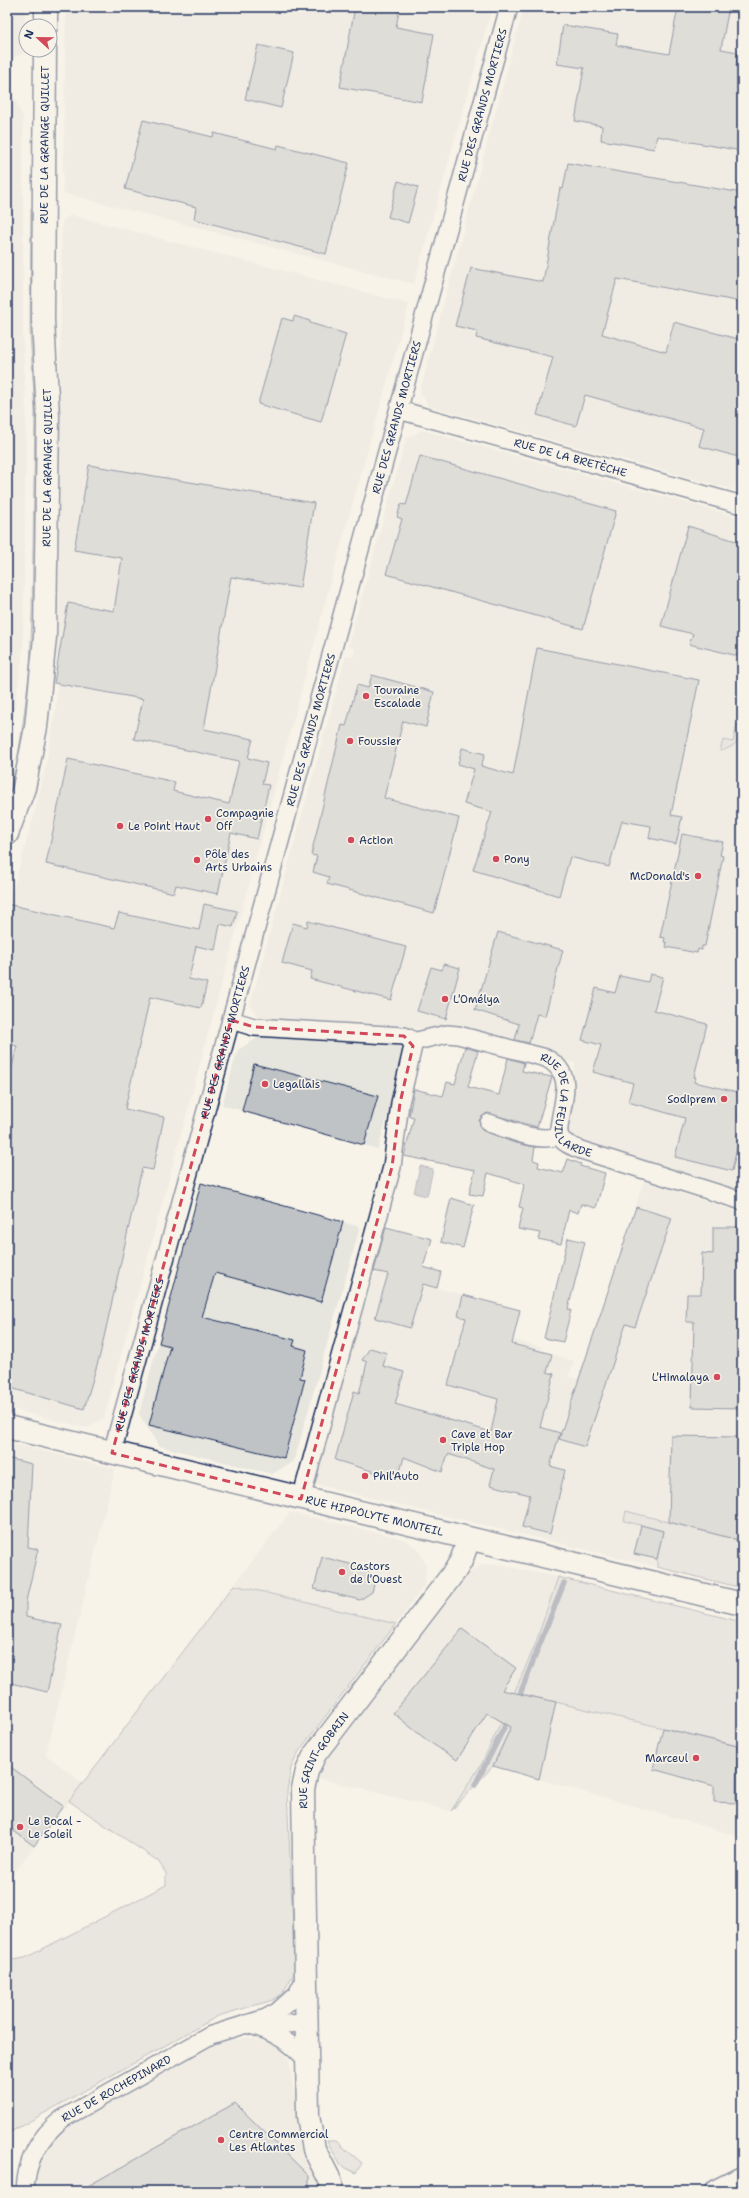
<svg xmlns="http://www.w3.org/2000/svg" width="749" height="2198" viewBox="0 0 749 2198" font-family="'Shantell Sans',sans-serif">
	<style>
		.built { fill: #e6e5de }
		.green { fill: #d7d6d4; stroke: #798299 }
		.water { fill: #acb0b9; stroke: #727c95 }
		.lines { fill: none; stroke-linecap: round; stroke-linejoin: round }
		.stream { stroke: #727c95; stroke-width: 5.5 }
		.building { fill: #c0c3c5; stroke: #1b2f5e }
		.street-casing { stroke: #1b2f5e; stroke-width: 20 }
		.secondary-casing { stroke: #1b2f5e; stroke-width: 25 }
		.primary-casing { stroke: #1b2f5e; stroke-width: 25 }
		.street { stroke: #f7f3e8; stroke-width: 17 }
		.secondary { stroke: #f7f3e8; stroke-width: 22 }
		.primary { stroke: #f7f3e8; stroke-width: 22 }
		.marked { fill: none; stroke: #d1495b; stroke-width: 3; stroke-dasharray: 8 5; stroke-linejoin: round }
		.poi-dot { fill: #d1495b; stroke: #f7f3e8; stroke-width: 1.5 }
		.labels { text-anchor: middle; stroke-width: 3.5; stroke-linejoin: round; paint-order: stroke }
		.street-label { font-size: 11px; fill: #1b2f5e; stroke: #f7f3e8 }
		.poi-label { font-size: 11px; fill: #1b2f5e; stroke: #f7f3e8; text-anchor: start }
	</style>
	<rect width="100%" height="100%" fill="#f7f3e8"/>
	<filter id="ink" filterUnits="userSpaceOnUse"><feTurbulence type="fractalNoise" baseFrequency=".025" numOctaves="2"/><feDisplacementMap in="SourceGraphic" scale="8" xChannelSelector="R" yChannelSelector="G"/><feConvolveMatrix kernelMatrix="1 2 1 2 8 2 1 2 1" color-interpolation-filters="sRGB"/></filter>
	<g filter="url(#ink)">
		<g class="built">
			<polygon points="7,7 25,7 24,53 7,61"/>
			<polygon points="66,7 492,7 414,284 63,193"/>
			<polygon points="524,7 742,7 742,492 428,406 420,391"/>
			<polygon points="7,80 23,117 23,342 26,414 23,650 7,763"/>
			<polygon points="71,215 409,304 335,566 104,1418 87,1428 7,1408 7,891 11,892 13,889 37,804 46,764 56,708 57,684 54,683 58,656 56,655 62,221"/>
			<polygon points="422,430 742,518 742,1190 565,1138 575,1063 446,1030 262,1021 250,1005 346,655 353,657 355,649 348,646 406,439"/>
			<polygon points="259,1037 407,1046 378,1149 222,1105 238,1050"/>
			<polygon points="644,1181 742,1213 742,1541 626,1511 624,1521 663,1531 657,1559 657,1567 314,1484 374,1271 520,1310 513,1340 542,1347 541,1351 574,1361 568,1377 578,1379"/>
			<polygon points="201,1183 360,1227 294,1461 272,1474 159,1446 139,1414"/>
			<polygon points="7,1442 115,1469 46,1755 83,1783 7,1882"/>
			<polygon points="290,1512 404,1539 418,1549 426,1565 425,1584 396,1624 234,1585"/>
			<polygon points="495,1564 558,1577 535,1645 511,1700 482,1763 451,1811 317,1778 326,1759 469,1573 481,1565"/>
			<polygon points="526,1695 742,1747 742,1837 493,1766"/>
			<polygon points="247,2038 272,2043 282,2050 289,2060 305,2160 324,2191 34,2191 34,2176 39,2159 49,2143 64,2128 211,2045 229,2040"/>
		</g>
		<g class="green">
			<polygon points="35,208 39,385 37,626 27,729 7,812 7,795 17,763 23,723 30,666 32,613 35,411 30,333 31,209"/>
			<path d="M737,724C749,737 731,749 720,751L723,740L733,742Z"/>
			<polygon points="626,1511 742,1541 742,1588 657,1567 657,1559 663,1531 624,1521"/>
			<polygon points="558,1577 742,1622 742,1747 526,1695 493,1766 451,1811 482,1763 511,1700 535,1645"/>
			<polygon points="234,1585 396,1624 299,1751 291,1768 287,1791 295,1972 282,1994 273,2000 218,2016 7,2134 7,1961 25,1958 166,1885 166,1873 158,1861 69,1801"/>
			<polygon points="327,2141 336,2141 362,2163 356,2173 341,2166"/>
		</g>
		<polygon class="water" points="420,1166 433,1169 427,1196 414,1193"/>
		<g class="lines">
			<g class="stream">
				<polyline points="518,1699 564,1583"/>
				<polyline points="475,1785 509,1718"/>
			</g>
		</g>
		<g class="building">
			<polygon points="355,7 400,7 396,27 434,34 422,102 340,87"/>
			<polygon points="678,7 729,7 721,49 738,52 736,66 742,67 742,151 657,136 654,149 601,140 602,126 575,121 584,68 557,64 563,25 618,34 616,45 669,54"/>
			<polygon points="258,45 294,53 281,108 245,99"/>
			<polygon points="143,120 213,137 214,133 277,149 278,145 349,163 326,254 194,219 196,207 125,189"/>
			<polygon points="568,163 742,193 742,302 617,279 602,334 666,352 674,322 742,340 742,458 699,446 704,428 585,395 576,426 537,415 553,357 476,338 477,331 455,326 471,268 543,282 560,188 563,189"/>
			<polygon points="398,181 418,187 408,223 388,217"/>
			<polygon points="294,316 310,321 310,323 346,334 321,422 258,404 282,318 293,321"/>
			<polygon points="420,456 616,511 583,629 386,574 402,519 397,517 401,504 406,505"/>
			<polygon points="89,465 314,503 300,588 231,577 204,729 253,739 248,758 267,763 262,784 269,785 257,839 231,833 218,894 176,885 174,893 46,864 68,759 175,782 173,791 229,804 239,761 134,739 143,699 54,683 68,603 114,611 122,558 74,550"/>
			<polygon points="688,526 742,543 742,657 689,644 693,634 661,626"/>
			<polygon points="537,648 699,680 671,815 682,817 676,844 649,838 651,826 622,821 609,867 570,857 559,896 473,870 492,812 464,804 474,769 458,764 462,748 485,754 481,766 513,775"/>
			<polygon points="372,675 434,692 426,727 403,721 384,798 459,818 434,913 327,884 329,877 313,872 317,856 311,855 342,725 346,726 357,685 368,688"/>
			<polygon points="682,834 723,842 720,855 723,856 705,946 702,946 702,950 698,949 697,953 666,947 667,943 664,942 665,938 660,937"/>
			<polygon points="7,904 114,928 119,913 199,930 204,904 237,911 233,927 220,924 215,950 196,946 189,979 207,983 201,1008 150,997 125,1109 164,1117 153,1170 142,1168 100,1355 84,1409 7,1387 7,1089 17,1046 7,1044"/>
			<polygon points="308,921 406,947 391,1000 310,979 312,971 282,963 293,923 307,927"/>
			<polygon points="498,932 563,950 545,1016 537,1014 529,1043 515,1040 519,1024 475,1010"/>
			<polygon points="444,964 460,968 446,1019 417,1011 431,967 442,970"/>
			<polygon points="650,974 663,977 654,1010 707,1024 694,1077 696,1077 694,1082 742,1093 738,1117 742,1118 742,1124 732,1171 675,1157 685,1118 628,1102 633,1083 593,1072 601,1045 582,1040 596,988 615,993 620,976 648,982"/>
			<polygon points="465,1047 478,1051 468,1087 499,1095 508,1058 524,1063 522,1071 552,1077 537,1127 487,1113 479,1120 482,1130 512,1142 535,1147 533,1160 539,1162 538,1167 563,1173 568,1159 581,1164 580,1166 605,1173 596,1208 581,1204 578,1213 569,1210 561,1244 538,1239 540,1233 518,1229 523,1208 519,1207 524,1185 521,1183 488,1173 483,1196 469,1194 475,1170 404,1156 414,1117 409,1116 414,1089 443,1096 447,1082 455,1084"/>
			<polygon points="254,1064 378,1096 364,1145 242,1111"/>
			<polygon points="201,1183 343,1222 321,1302 215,1273 202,1317 295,1340 293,1346 307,1350 300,1378 305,1379 284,1458 149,1425 170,1346 159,1343"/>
			<polygon points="451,1198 474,1205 463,1248 441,1242"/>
			<polygon points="636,1207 672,1218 635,1327 626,1324 585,1447 559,1439"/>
			<polygon points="386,1227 432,1239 423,1267 441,1272 437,1288 423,1284 410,1328 375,1318 388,1274 374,1271"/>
			<polygon points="713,1227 742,1227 740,1408 692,1407 694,1322 686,1322 687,1294 701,1294 702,1253 713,1254"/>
			<polygon points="568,1238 585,1242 568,1309 571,1310 563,1342 544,1338"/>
			<polygon points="463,1295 520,1310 512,1344 552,1354 547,1372 554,1374 540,1427 560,1433 550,1466 565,1470 550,1534 522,1527 530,1495 490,1485 494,1469 448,1454 442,1472 404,1457 398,1479 335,1460 354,1391 359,1393 364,1375 367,1362 362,1360 370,1348 387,1353 383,1366 404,1372 395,1404 491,1432 498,1399 448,1385 466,1318 458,1316"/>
			<polygon points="671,1436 740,1437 738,1540 669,1522"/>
			<polygon points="7,1458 32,1464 28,1547 38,1549 26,1601 26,1617 62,1625 47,1692 7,1682"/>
			<polygon points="641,1525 663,1531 657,1559 634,1554"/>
			<polygon points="322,1557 366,1568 375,1581 372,1592 360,1600 314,1589"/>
			<polygon points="462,1629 516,1668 502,1690 556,1702 539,1779 493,1766 511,1727 487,1713 457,1760 428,1741 393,1713"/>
			<polygon points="663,1728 737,1746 736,1803 714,1802 714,1786 653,1769"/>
			<polygon points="7,1764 63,1806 34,1846 7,1826"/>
			<polygon points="235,2103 309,2176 309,2191 79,2191"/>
		</g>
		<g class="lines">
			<g class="street-casing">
				<g id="street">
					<path id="s1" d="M399,410L742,505"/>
					<polyline points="231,1020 254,1027 404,1036 409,1038 413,1046 400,1103 392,1167 301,1499"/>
					<path id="s2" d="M412,1042L447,1034L458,1035L546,1058C574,1073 564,1096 560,1121C559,1126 558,1132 560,1137C564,1144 574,1147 581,1150L742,1201"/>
					<path d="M489,1123C512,1130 535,1143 559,1136"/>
					<path id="s3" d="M112,1453L509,7"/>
					<path d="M246,2024C271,2030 291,2041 307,2061"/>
					<polyline points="260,2025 308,2023"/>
					<path id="s4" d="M25,2191C26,2161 39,2137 62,2119L211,2035L266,2018L277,2012L297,1994L306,1977"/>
				</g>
			</g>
			<g class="secondary-casing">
				<g id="secondary">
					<polyline points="46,26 46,7"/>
					<path id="s5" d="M7,834L24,788L36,727L45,637L48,416L43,320L45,50"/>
					<path id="s6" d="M7,1427L742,1604"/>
					<path id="s7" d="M332,2191L331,2182L314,2149L308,2116L303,1789L307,1771L315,1754L455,1571L461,1561L469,1539"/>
				</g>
			</g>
			<g class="primary-casing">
				<polyline id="primary" points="716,2191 742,2178"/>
			</g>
			<use href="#street" class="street"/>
			<use href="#secondary" class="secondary"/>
			<use href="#primary" class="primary"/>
		</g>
	</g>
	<path d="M0 0H749V2198H0ZM231,1020L254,1027L404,1036L413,1046L400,1103L392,1167L301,1499L112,1453Z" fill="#f7f3e8" fill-opacity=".55" fill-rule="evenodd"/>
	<path class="marked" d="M231,1020L254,1027L404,1036L413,1046L400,1103L392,1167L301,1499L112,1453Z"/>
	<g class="poi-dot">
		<circle cx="366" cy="696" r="4"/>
		<circle cx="350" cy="741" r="4"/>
		<circle cx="208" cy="819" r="4"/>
		<circle cx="120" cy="826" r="4"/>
		<circle cx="351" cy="840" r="4"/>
		<circle cx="496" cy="859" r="4"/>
		<circle cx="197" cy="860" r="4"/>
		<circle cx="698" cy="876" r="4"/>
		<circle cx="445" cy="999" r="4"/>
		<circle cx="265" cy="1084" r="4"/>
		<circle cx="724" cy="1099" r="4"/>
		<circle cx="717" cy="1377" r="4"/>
		<circle cx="443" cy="1440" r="4"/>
		<circle cx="365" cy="1476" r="4"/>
		<circle cx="342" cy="1572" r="4"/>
		<circle cx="696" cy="1758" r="4"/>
		<circle cx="20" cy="1827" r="4"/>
		<circle cx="221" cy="2140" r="4"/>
	</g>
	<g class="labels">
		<g class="street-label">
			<text dy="4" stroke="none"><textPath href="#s3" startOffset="1398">RUE DES GRANDS MORTIERS</textPath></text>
			<text dy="4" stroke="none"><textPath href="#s5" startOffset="694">RUE DE LA GRANGE QUILLET</textPath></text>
			<text dy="4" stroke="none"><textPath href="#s3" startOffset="1074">RUE DES GRANDS MORTIERS</textPath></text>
			<text dy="4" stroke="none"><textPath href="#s1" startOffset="178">RUE DE LA BRETÈCHE</textPath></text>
			<text dy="4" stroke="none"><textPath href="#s5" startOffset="371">RUE DE LA GRANGE QUILLET</textPath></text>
			<text dy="4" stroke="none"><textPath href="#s3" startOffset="750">RUE DES GRANDS MORTIERS</textPath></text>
			<text dy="4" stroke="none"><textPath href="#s3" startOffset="426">RUE DES GRANDS MORTIERS</textPath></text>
			<text dy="4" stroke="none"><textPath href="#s2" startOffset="197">RUE DE LA FEUILLARDE</textPath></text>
			<text dy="4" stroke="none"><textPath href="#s3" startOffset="102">RUE DES GRANDS MORTIERS</textPath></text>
			<text dy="4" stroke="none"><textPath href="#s6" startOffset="378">RUE HIPPOLYTE MONTEIL</textPath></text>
			<text dy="4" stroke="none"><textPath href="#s7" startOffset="441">RUE SAINT-GOBAIN</textPath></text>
			<text dy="4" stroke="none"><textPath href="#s4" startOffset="146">RUE DE ROCHEPINARD</textPath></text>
		</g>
		<g class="poi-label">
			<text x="374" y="694">Touraine<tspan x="374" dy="13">Escalade</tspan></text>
			<text x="358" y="745">Foussier</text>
			<text x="216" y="817">Compagnie<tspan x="216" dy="13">Off</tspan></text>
			<text x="128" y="830">Le Point Haut</text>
			<text x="359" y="844">Action</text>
			<text x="205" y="858">Pôle des<tspan x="205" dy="13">Arts Urbains</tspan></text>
			<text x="504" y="863">Pony</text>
			<text x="690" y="880" text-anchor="end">McDonald's</text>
			<text x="453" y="1003">L'Omélya</text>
			<text x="273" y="1088">Legallais</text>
			<text x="716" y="1103" text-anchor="end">Sodiprem</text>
			<text x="709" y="1381" text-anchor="end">L'Himalaya</text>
			<text x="451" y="1438">Cave et Bar<tspan x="451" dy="13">Triple Hop</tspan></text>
			<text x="373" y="1480">Phil'Auto</text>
			<text x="350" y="1570">Castors<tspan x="350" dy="13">de l'Ouest</tspan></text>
			<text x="688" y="1762" text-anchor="end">Marceul</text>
			<text x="28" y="1825">Le Bocal -<tspan x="28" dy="13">Le Soleil</tspan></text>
			<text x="229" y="2138">Centre Commercial<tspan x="229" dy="13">Les Atlantes</tspan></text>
		</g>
	</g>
	<rect width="749" height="2198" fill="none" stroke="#f7f3e8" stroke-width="24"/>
	<rect x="12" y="12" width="725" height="2174" fill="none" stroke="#1b2f5e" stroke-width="1.5" filter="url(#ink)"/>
	<g transform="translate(38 38) rotate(292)"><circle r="19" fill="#f7f3e8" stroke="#9fa5b1"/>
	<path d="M0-3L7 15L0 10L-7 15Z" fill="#d1495b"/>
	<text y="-6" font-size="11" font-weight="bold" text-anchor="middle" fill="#1b2f5e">N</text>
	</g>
</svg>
